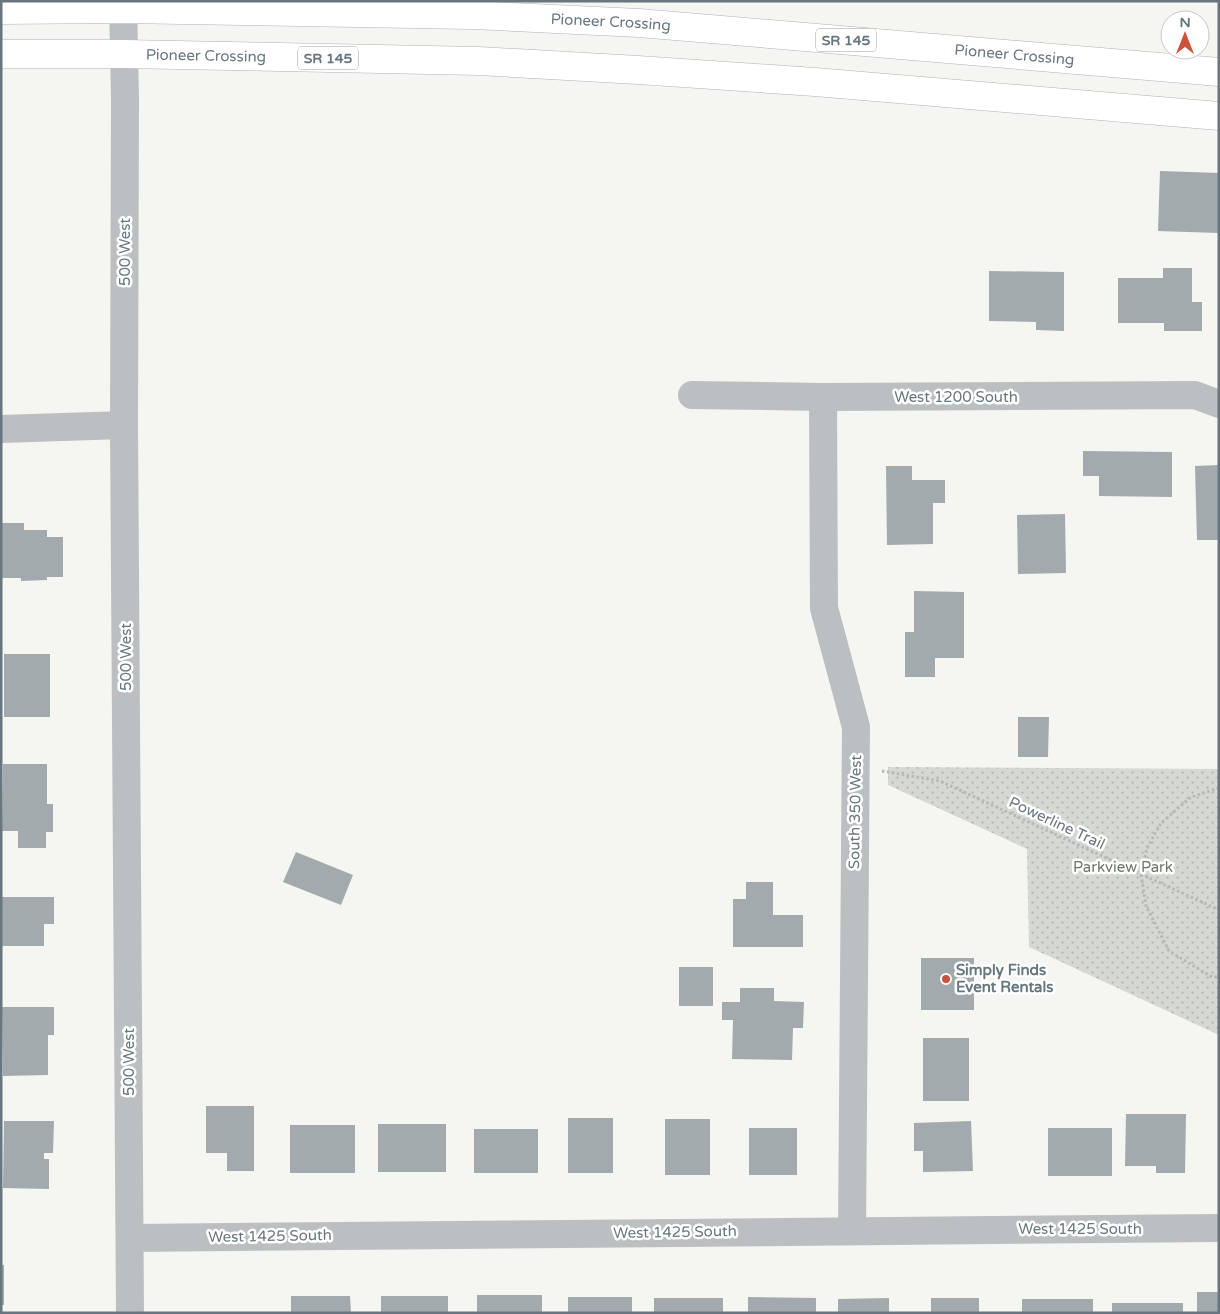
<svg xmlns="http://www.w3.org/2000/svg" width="1220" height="1314" viewBox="0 0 1220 1314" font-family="'Varela Round',sans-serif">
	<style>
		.park { fill: url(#park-dots) }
		.building { fill: #a3aaae }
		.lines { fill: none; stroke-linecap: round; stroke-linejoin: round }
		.highway-casing { stroke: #afb3b5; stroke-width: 29 }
		.path { stroke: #b5b9ba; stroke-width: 3; stroke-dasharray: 2.5 2.5; stroke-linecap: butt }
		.minor { stroke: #bbbfc2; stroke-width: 28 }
		.highway { stroke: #fff; stroke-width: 28 }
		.poi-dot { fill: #cd523a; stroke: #fff; stroke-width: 2 }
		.labels { text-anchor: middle; stroke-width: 5; stroke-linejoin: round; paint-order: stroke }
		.shield { fill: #fff; stroke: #95a0a5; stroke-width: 1 }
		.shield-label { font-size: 14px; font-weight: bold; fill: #68777f }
		.street-label { font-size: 15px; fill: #68777f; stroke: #fff }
		.park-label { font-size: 15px; fill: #6b7866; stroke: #fff }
		.poi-label { font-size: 15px; font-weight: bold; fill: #68777f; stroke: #fff; text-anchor: start }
	</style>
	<defs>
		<pattern id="park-dots" width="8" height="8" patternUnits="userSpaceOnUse" patternTransform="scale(1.25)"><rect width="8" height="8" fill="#d5d9d2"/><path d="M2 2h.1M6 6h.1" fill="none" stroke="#b1b5b0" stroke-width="1.8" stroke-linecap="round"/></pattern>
	</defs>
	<rect width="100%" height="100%" fill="#f5f5f2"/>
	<polygon class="park" points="888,767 1219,769 1219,1035 1029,947 1027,849 888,785"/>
	<g class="building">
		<polygon points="1160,171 1219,173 1218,233 1158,231"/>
		<polygon points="1163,268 1192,268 1192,302 1202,302 1202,331 1164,331 1164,323 1118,323 1118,278 1163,278"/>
		<polygon points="989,271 1064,272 1064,331 1036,330 1036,322 989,321"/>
		<polygon points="1083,451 1172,452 1172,497 1099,496 1099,476 1083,476"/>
		<polygon points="1219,465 1219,540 1197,540 1195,466"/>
		<polygon points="886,466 912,466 912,480 945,480 945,503 933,503 933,544 887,545"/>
		<polygon points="1065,514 1066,573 1018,574 1017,515"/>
		<polygon points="1,523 24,523 24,530 47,530 47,537 63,537 63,577 47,577 47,580 21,581 21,578 1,578"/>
		<polygon points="914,591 964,592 964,658 935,658 935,677 905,677 905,632 914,632"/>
		<rect x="4" y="654" width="46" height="63"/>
		<polygon points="1018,717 1049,717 1048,757 1018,757"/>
		<polygon points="3,764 47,764 47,804 53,804 53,832 46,832 46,848 18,848 18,831 2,831"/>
		<polygon points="296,852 353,875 341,905 283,882"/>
		<polygon points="746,882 773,882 773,915 803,915 803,947 733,947 733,899 746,899"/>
		<polygon points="1,897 54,897 54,924 44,924 44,946 1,946"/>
		<rect x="921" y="958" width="53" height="52"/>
		<rect x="679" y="967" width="34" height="39"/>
		<polygon points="740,988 774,988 774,1001 804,1002 803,1028 793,1028 792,1060 732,1059 733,1020 722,1020 722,1002 740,1002"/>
		<polygon points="2,1007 54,1007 54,1035 48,1035 48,1075 3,1076"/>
		<rect x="923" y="1038" width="46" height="63"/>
		<polygon points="206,1106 254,1106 254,1171 227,1171 227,1153 206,1153"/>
		<polygon points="1126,1114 1186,1114 1185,1173 1156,1173 1156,1166 1125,1166"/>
		<rect x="568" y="1118" width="45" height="55"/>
		<rect x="665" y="1119" width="45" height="56"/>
		<polygon points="4,1121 54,1121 53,1153 44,1153 44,1159 49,1159 49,1189 3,1188"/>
		<polygon points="971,1121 973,1171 923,1172 923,1151 914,1151 914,1123"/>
		<rect x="378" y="1124" width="68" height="48"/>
		<rect x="290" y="1125" width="65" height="48"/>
		<rect x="749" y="1128" width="48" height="47"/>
		<rect x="1048" y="1128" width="64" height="48"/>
		<rect x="474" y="1129" width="64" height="44"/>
		<rect x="1" y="1265" width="3" height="40"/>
		<rect x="1197" y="1292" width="22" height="21"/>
		<rect x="477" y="1295" width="65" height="18"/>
		<polygon points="291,1296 350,1296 351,1313 291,1313"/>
		<rect x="381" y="1296" width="67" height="17"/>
		<rect x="568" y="1297" width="64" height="16"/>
		<polygon points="748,1297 816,1298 816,1313 748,1313"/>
		<rect x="654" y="1298" width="69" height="15"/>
		<polygon points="889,1298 889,1313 838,1313 838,1299"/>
		<rect x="931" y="1298" width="48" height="15"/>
		<rect x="1022" y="1299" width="71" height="14"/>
		<rect x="1112" y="1303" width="71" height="10"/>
	</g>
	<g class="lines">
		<g class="highway-casing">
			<g id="highway">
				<path id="s1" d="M1,10L123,9L472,15L639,23L1219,72"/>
				<path id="s2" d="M1,54H124L479,61L638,70L815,82L1219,116"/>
			</g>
		</g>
		<g class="path">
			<polyline points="882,771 940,781 1219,910"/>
			<polyline points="1219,788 1191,797 1161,823 1147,848 1141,875 1146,906 1169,951 1212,977 1219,977"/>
		</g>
		<g class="minor">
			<polyline points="123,1 125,99 124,425 130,1313"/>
			<polyline points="692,395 823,397 1195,395 1219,404"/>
			<polyline points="823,397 824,608 856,727 852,1231"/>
			<polyline points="1,429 124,425"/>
			<polyline points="130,1238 1219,1228"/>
		</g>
		<use href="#highway" class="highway"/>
	</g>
	<circle class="poi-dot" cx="946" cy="979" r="5"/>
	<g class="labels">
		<g class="shield">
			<rect x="816" y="28.5" width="60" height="23" rx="4"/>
			<rect x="298" y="46.5" width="60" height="23" rx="4"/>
		</g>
		<g class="shield-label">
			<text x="846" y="45">SR 145</text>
			<text x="328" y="63">SR 145</text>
		</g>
		<g class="street-label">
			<text dy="5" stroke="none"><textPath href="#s1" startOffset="610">Pioneer Crossing</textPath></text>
			<text dy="5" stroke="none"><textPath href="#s2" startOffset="205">Pioneer Crossing</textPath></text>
			<text dy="5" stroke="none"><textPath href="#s1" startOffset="1015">Pioneer Crossing</textPath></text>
			<text transform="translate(125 252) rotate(-90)" y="5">500 West</text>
			<text x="956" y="402">West 1200 South</text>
			<text transform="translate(126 657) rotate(-90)" y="5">500 West</text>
			<text transform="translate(855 812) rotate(-89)" y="5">South 350 West</text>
			<text transform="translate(1057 823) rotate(25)" y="5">Powerline Trail</text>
			<text transform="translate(129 1062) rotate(-90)" y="5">500 West</text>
			<text x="1080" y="1234">West 1425 South</text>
			<text transform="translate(675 1232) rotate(-1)" y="5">West 1425 South</text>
			<text transform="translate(270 1236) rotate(-1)" y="5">West 1425 South</text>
		</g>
		<g class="park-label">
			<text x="1123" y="872">Parkview Park</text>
		</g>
		<g class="poi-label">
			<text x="956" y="975">Simply Finds<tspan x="956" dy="17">Event Rentals</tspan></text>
		</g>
	</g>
	<rect width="1220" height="1314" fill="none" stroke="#68777f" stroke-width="5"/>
	<g transform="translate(1185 35)"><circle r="24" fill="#ffffff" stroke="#c3c9cc"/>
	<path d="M0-4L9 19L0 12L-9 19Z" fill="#cd523a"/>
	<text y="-8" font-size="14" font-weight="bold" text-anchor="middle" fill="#68777f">N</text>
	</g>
</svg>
